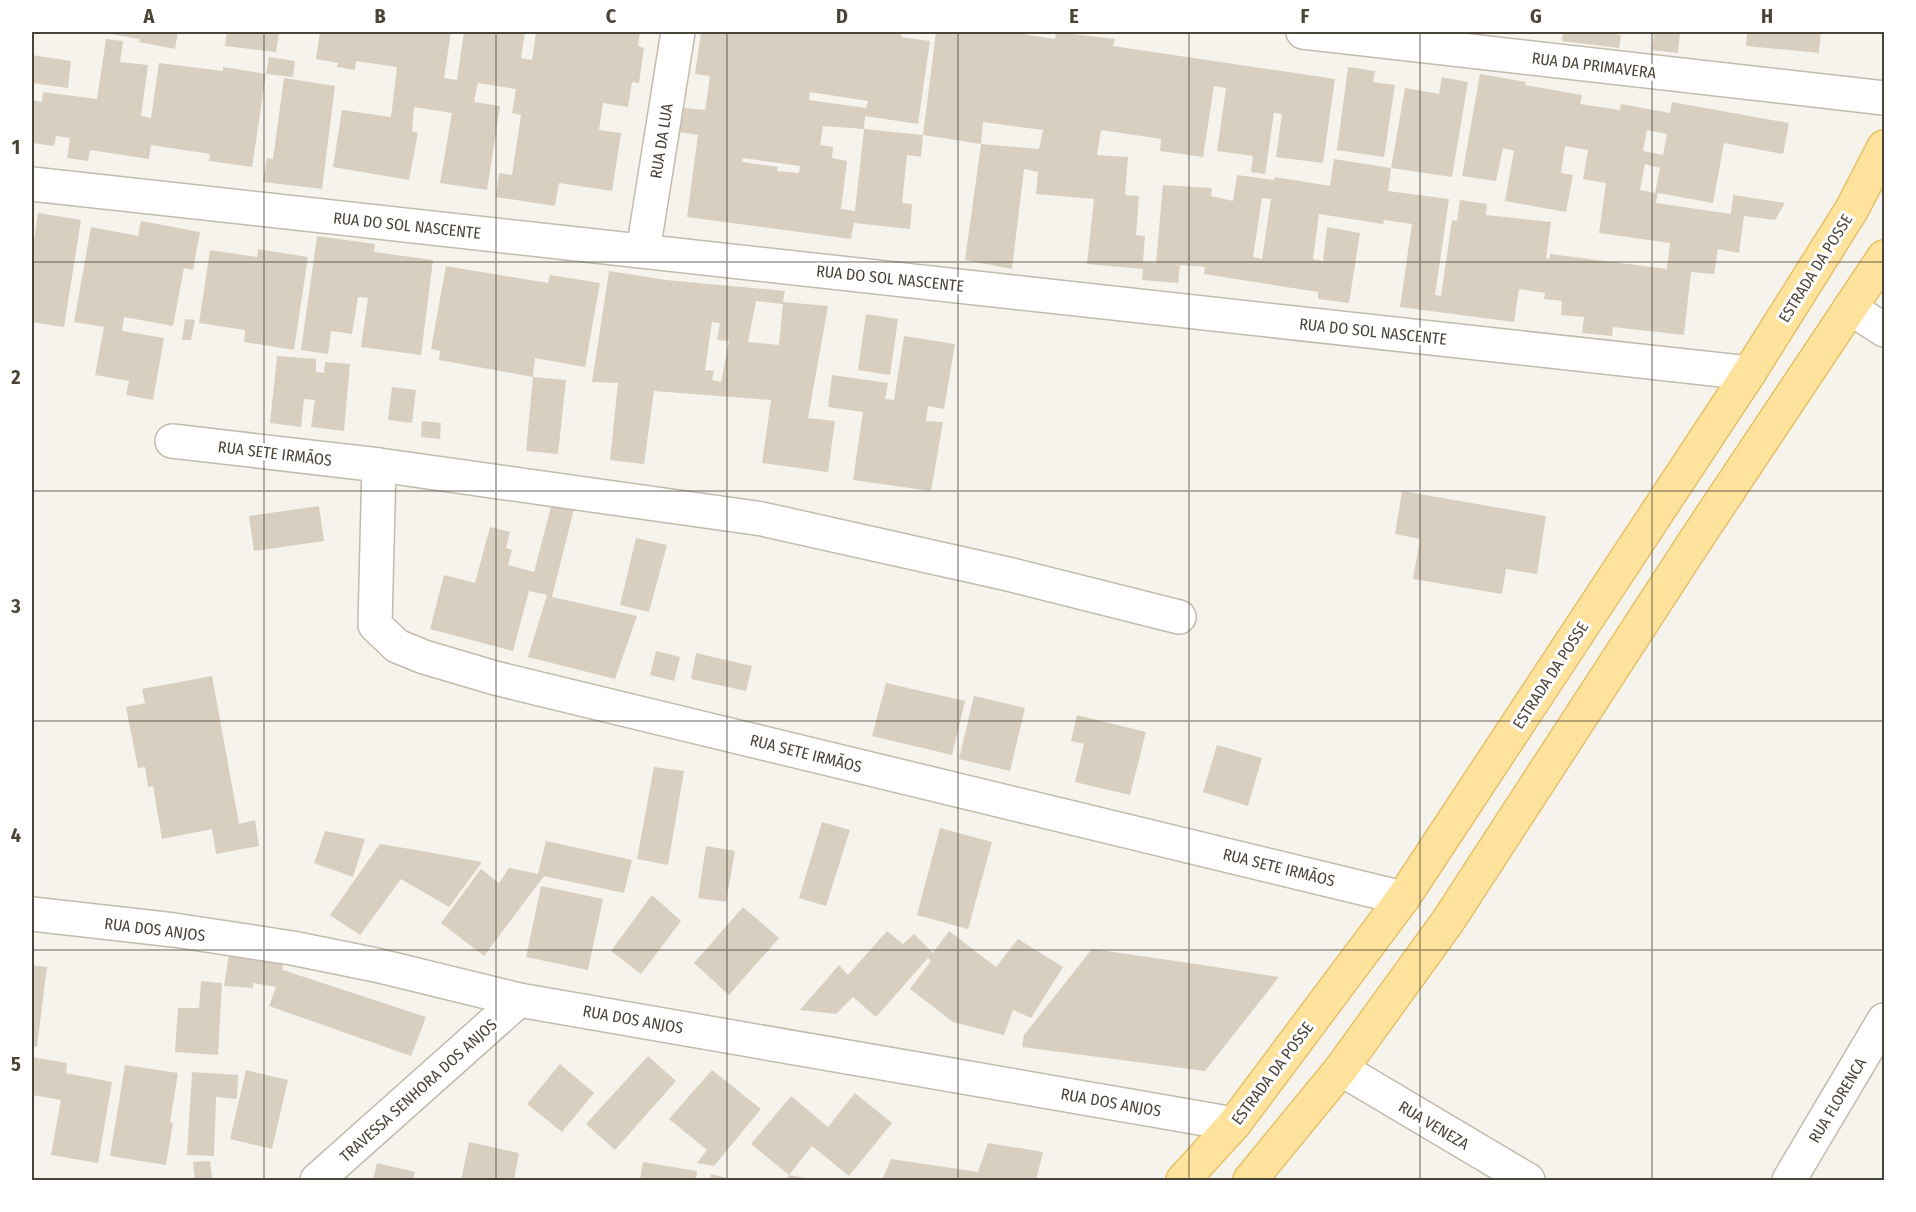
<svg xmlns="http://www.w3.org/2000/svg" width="1916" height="1212" viewBox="0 0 1916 1212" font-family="'Fira Sans Condensed',sans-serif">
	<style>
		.building { fill: #d8cfc1; fill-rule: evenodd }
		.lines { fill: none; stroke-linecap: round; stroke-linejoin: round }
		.minor-casing { stroke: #c2bbae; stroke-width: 36 }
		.primary-casing { stroke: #e6c16a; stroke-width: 36 }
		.minor { stroke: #fff; stroke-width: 33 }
		.primary { stroke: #ffe39c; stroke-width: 33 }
		.grid { fill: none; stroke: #4b4439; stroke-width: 1.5; stroke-opacity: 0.55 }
		.labels { text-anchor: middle; stroke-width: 6; stroke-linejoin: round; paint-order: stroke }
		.street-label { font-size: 16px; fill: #4b4439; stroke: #fff }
		.neatline { fill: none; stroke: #4b4439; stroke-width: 2 }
		.grid-label { font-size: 20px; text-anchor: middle; font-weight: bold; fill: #4b4439 }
	</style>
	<rect width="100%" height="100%" fill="#f6f3ec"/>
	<g class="building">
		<polygon points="97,32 178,32 175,49 139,42 140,39"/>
		<polygon points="227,32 279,32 276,52 225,46"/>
		<polygon points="320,32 451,32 444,78 457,80 464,32 525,32 521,58 532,60 536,32 640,32 638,46 644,48 639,83 632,82 628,107 603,103 599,130 621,133 612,191 559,183 555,206 496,197 499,173 512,175 521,115 512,113 516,89 478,83 474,102 500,106 487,190 440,183 452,113 414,107 412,131 418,133 409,180 333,167 342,110 391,117 397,67 356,61 355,70 337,67 338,63 316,59"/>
		<path d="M701,32H902L901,37L930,41L918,124L865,116L864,129L823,126L820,145L833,147L832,158L847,161L841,209L855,211L864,129L923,135L921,157L907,155L902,203L912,204L910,229L854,223L851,239L687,217L698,135L680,132L684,108L705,110L710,76L695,74ZM810,92L868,101L866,108L809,100ZM743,158L800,166L799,173L777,171L778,167L742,162Z"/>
		<path d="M936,32H1010L1055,39L1056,32L1115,39L1113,46L1335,79L1323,163L1276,157L1282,114L1274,113L1265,174L1251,172L1253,156L1217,151L1226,88L1214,86L1203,157L1160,151L1161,139L1101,130L1097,155L1128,157L1125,195L1139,196L1136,235L1145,236L1143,262L1156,263L1163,185L1212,188L1211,196L1233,201L1237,175L1274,180L1275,177L1330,186L1334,159L1391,168L1388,191L1449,199L1435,295L1441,296L1452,220L1457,221L1460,200L1487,204L1486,215L1551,222L1546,258L1550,259V254L1667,269L1670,243L1599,233L1606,183L1583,179L1588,150L1565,146L1561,173L1573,175L1566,212L1505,201L1514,151L1503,148L1496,181L1462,176L1480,74L1526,82L1525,85L1582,95L1580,104L1620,110L1621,104L1670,113L1672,102L1789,123L1783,154L1724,143L1713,203L1658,193L1656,203L1731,214L1733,195L1785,203L1775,220L1744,216L1739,253L1718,249L1714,274L1691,272L1684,335L1613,327L1612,336L1582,333L1584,317L1561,315L1562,301L1544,299L1545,293L1519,289L1514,322L1400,307L1412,224L1384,220L1383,224L1319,214L1313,259L1323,261L1327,227L1360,233L1349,303L1318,299V292L1204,274L1205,267L1180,265L1178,283L1142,280L1143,269L1087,264L1094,199L1036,194L1038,172L1024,169L1012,269L965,260L981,144L1039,149L1043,130L983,122L981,144L923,135ZM1647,130L1667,134L1663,155L1643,151ZM1645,164L1660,168L1655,193L1640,190ZM1262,198L1271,199L1262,259L1253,257Z"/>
		<polygon points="1563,32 1612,32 1612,34 1621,35 1619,48 1562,41"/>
		<polygon points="1639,32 1680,32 1678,53 1652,50 1654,35"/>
		<polygon points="1747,32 1821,32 1819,53 1746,46"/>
		<polygon points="106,39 123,41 120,62 148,65 141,116 151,118 159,63 223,71 223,67 266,74 252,167 209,161 210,154 151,145 149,159 90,150 88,161 67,158 70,138 56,136 54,146 32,143 32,100 42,102 43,92 97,99"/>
		<polygon points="32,55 71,61 68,88 32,83"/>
		<polygon points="269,57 295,61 293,77 266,74"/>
		<polygon points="1348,67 1375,71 1373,82 1395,85 1384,157 1337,150"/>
		<polygon points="1442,77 1468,82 1452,177 1391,168 1405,88 1439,94"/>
		<polygon points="284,78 335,86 322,189 263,182 267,158 273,159"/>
		<polygon points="38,213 81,220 64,327 32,322 32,254"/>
		<polygon points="141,221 200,232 193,270 184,268 173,326 124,317 122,331 164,338 153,400 126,395 129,381 95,375 104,327 74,322 91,227 138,236"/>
		<polygon points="317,236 375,244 374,252 433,260 421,355 361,347 368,298 358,297 352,334 331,331 328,354 301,350"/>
		<polygon points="258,249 308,257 294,350 244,342 245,330 199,323 210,250 257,257"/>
		<polygon points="446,266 548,283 550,275 600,283 585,367 535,358 533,377 439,360 440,351 431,349"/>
		<path d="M609,271L666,280L785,291L783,302L828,306L808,418L835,421L828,472L762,463L771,400L654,391L644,464L610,460L618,383L592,382ZM756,301L783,304L779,345L748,342ZM712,322L720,323L717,340L729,341L721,382L712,380L714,371L705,370Z"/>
		<polygon points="866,314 898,319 890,375 858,370"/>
		<polygon points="185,319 195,320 191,340 182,340"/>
		<polygon points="904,336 955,344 944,409 928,406 926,421 943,422 931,491 853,480 863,412 828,407 832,375 888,383 885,399 894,400"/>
		<polygon points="277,356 316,359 316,372 324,373 325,362 350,364 344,431 311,427 315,400 304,399 301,427 270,423"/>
		<polygon points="533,377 566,380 558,454 526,451"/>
		<polygon points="392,387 416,390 412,423 388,420"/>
		<polygon points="422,421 441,423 440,439 421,437"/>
		<polygon points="1402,491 1546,516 1537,574 1506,569 1502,594 1413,579 1420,539 1395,534"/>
		<polygon points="553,499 575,505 552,597 637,616 615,679 528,657 547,595 529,591 513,651 430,629 444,575 475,583 490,527 510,532 506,548 512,550 508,565 534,572"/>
		<polygon points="319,506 324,541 254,551 249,516"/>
		<polygon points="636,538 667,545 649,612 620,605"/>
		<polygon points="656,651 680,657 674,681 650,675"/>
		<polygon points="696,653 752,666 746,691 691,679"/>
		<polygon points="212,676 239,824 255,820 259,846 216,854 212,829 162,839 153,786 148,787 145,767 138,768 126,707 145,703 142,689"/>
		<polygon points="886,683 965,701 952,755 872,736"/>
		<polygon points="974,696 1025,708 1010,771 959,759"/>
		<polygon points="1077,715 1146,732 1130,795 1075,782 1084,744 1071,741"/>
		<polygon points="1217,745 1262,758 1248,806 1203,792"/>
		<polygon points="654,767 684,771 668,865 637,859"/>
		<polygon points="822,822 850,830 826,906 799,898"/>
		<polygon points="940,828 992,842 968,929 917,915"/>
		<polygon points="325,831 365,839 353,877 314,863"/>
		<polygon points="546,841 632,860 624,893 544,876 484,956 441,923 481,869 499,883 509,868 538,874"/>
		<polygon points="380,844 422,851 482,862 449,907 401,879 360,935 330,915"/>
		<polygon points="706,846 735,851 726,902 698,898"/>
		<polygon points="541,886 603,899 588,970 526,957"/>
		<polygon points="652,895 681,921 641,974 611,951"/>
		<polygon points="743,907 779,938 729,995 694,963"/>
		<polygon points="887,931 903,944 914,934 933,953 949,931 996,967 1018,939 1063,967 1031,1018 1013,1010 1004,1035 953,1022 910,989 931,961 928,958 876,1017 853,997 836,1014 800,1010 839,965 848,975"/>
		<polygon points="1092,949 1203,965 1279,977 1205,1071 1022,1047 1024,1035"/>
		<polygon points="229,955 282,959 283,970 426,1017 411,1056 269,1006 276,987 253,983 253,988 224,986"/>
		<polygon points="32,965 47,967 37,1047 32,1046"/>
		<polygon points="201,981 222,983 218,1055 175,1052 178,1008 199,1008"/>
		<polygon points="648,1056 676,1081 615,1150 586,1124"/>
		<polygon points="32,1057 67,1063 66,1073 112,1082 98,1163 51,1155 61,1100 32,1095"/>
		<polygon points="560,1064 594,1093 562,1132 527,1104"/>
		<polygon points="125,1065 178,1073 170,1122 173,1123 166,1165 110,1156"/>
		<polygon points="246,1070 288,1080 272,1149 230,1139"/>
		<polygon points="712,1070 761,1109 714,1166 697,1163 707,1150 669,1119"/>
		<polygon points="192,1072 238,1075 237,1099 216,1097 214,1156 187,1155"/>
		<polygon points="855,1093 892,1123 849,1176 812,1146 789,1175 816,1180 787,1180 789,1175 751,1144 791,1096 828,1127"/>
		<polygon points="469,1142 519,1153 514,1180 461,1180"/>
		<polygon points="988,1143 1043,1152 1036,1180 882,1180 891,1159 978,1172"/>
		<polygon points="210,1161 212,1178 195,1180 193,1162"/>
		<polygon points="643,1162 697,1171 696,1180 640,1180"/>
		<polygon points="377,1163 415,1172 413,1180 373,1180"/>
		<polygon points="711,1174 735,1180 710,1180"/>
	</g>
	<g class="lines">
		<g class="minor-casing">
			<g id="minor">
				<polyline points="1303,32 1884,98"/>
				<polyline points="32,184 1749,373"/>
				<polyline points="643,251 678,32"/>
				<polyline points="1850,308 1884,330"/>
				<polyline points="172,441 379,465 762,519 1008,574 1179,617"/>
				<polyline points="379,465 375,625 397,646 424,657 495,678 1403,898"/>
				<polyline points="32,914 174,930 292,948 376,965 519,1000 1234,1124"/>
				<polyline points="1341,1069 1528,1180"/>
				<polyline points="317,1180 519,1000"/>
				<polyline points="1789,1180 1884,1020"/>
			</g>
		</g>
		<g class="primary-casing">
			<g id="primary">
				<polyline points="1183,1180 1234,1124 1403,898 1749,373 1852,209 1884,147"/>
				<polyline points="1250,1180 1341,1069 1448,921 1695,541 1884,257"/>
			</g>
		</g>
		<use href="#minor" class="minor"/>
		<use href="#primary" class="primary"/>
	</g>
	<path class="grid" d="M264,32V1180M496,32V1180M727,32V1180M958,32V1180M1189,32V1180M1420,32V1180M1652,32V1180M32,262H1884M32,491H1884M32,721H1884M32,950H1884"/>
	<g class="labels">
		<g class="street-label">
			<text transform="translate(1594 65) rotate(7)" y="6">RUA DA PRIMAVERA</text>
			<text transform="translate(661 141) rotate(-81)" y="6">RUA DA LUA</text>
			<text transform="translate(407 225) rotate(6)" y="6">RUA DO SOL NASCENTE</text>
			<text transform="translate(1815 268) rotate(-58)" y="6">ESTRADA DA POSSE</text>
			<text transform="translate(890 278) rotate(6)" y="6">RUA DO SOL NASCENTE</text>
			<text transform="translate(1373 331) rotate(6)" y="6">RUA DO SOL NASCENTE</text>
			<text transform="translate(275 453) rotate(7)" y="6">RUA SETE IRMÃOS</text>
			<text transform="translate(1550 675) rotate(-57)" y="6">ESTRADA DA POSSE</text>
			<text transform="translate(806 753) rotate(14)" y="6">RUA SETE IRMÃOS</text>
			<text transform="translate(1279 867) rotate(14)" y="6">RUA SETE IRMÃOS</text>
			<text transform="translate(155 929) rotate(7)" y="6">RUA DOS ANJOS</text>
			<text transform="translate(633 1019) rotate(10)" y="6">RUA DOS ANJOS</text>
			<text transform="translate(1272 1073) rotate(-53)" y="6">ESTRADA DA POSSE</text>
			<text transform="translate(418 1090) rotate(-42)" y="6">TRAVESSA SENHORA DOS ANJOS</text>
			<text transform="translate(1837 1100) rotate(-59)" y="6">RUA FLORENCA</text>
			<text transform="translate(1111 1102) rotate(10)" y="6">RUA DOS ANJOS</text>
			<text transform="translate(1434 1125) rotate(31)" y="6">RUA VENEZA</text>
		</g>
	</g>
	<rect width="1916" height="1212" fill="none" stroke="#ffffff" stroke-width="66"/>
	<rect x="33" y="33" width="1850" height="1146" class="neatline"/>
	<g class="grid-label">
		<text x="149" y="23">A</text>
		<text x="380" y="23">B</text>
		<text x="611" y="23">C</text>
		<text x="842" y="23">D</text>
		<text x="1074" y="23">E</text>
		<text x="1305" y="23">F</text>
		<text x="1536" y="23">G</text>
		<text x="1767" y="23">H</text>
		<text x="16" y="154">1</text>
		<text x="16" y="384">2</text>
		<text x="16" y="613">3</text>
		<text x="16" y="842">4</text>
		<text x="16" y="1071">5</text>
	</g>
</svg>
